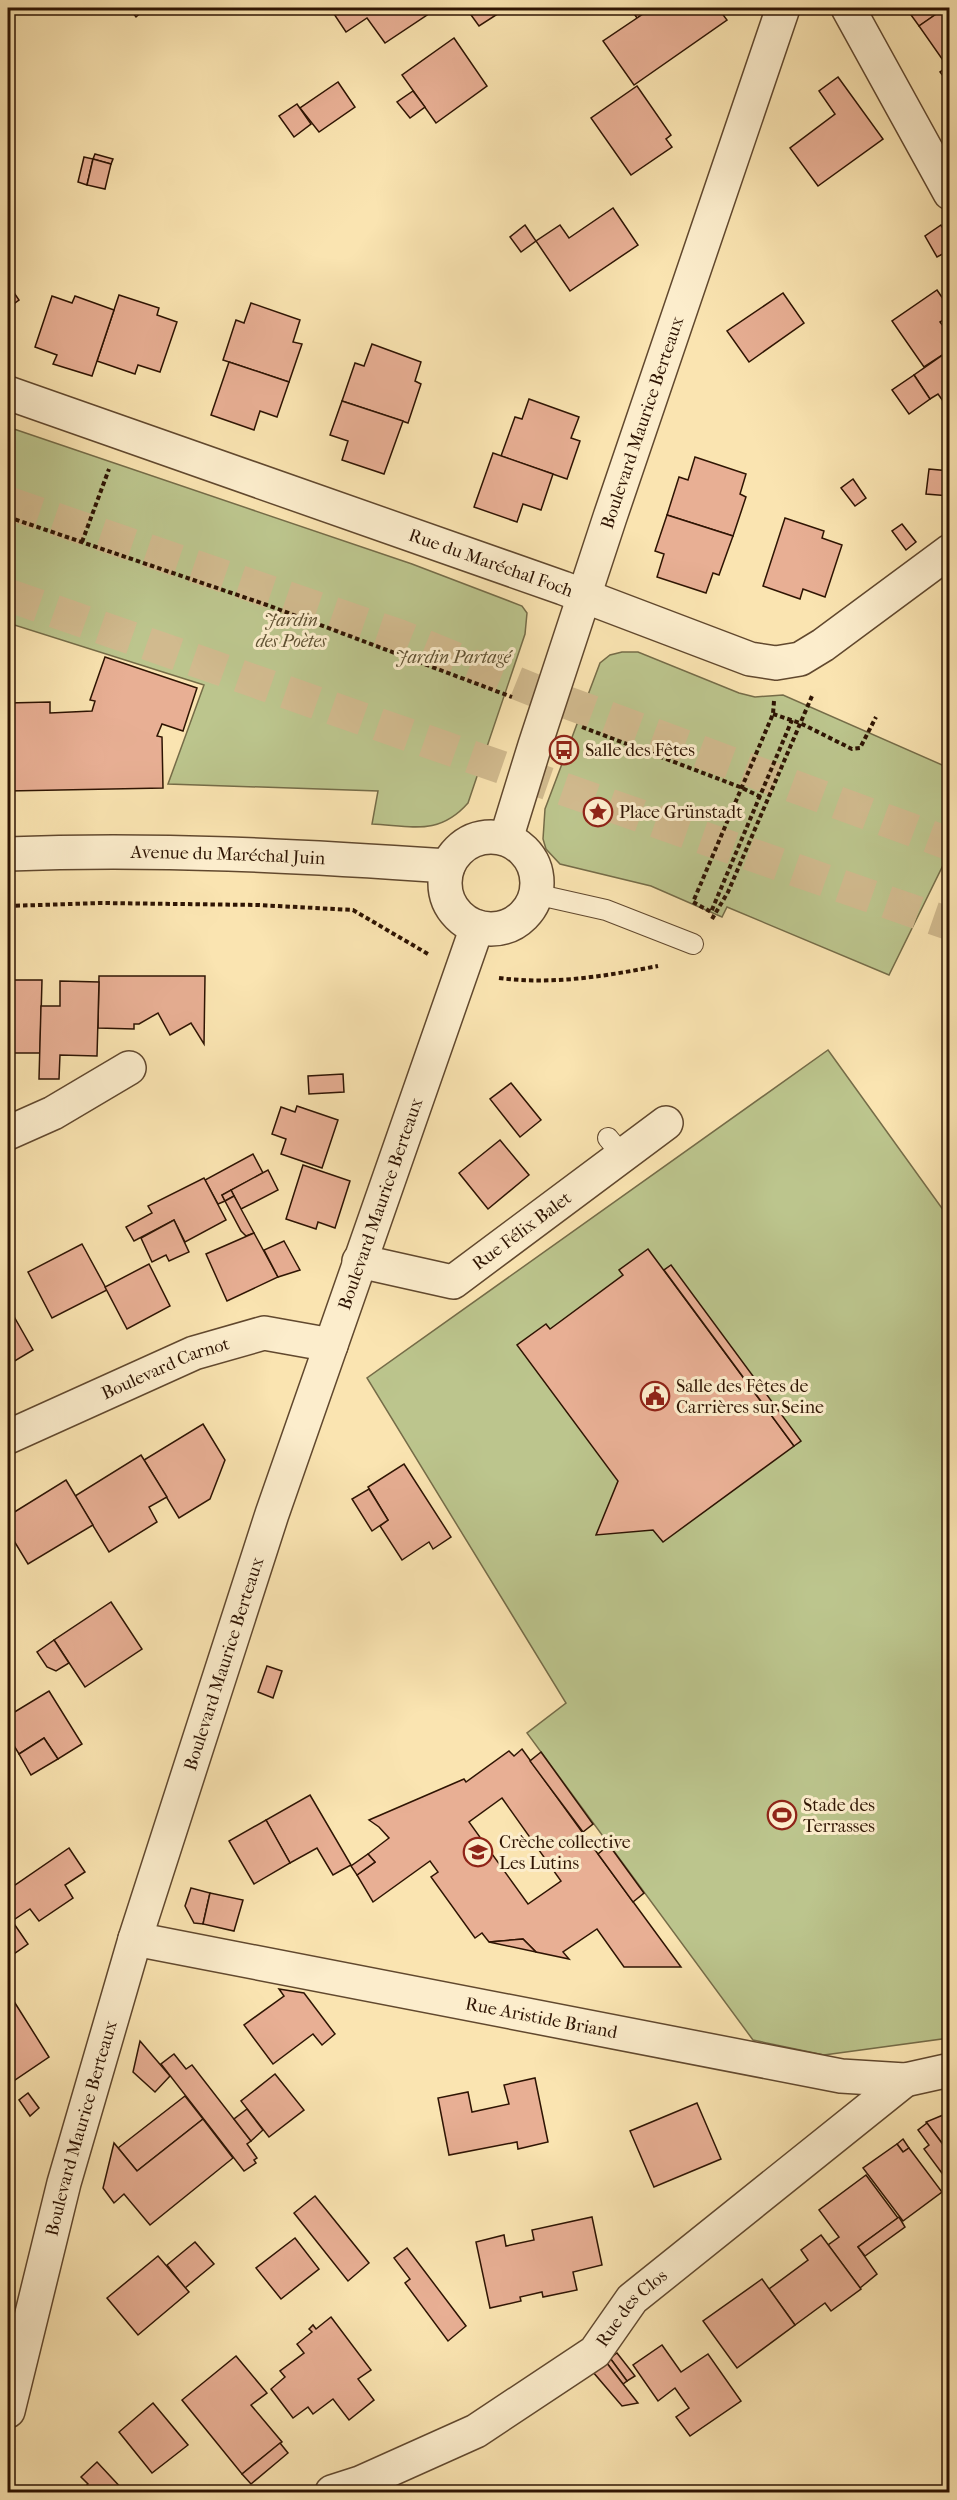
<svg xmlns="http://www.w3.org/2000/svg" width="957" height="2500" viewBox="0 0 957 2500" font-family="'IM FELL French Canon',serif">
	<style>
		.green { fill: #bcc58d; stroke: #756c48; stroke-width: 1.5 }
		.building { fill: #e8af94; stroke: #2e1403; stroke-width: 1.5; fill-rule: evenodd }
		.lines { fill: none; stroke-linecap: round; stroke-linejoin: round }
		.highway-tunnel { stroke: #d1ba8e; stroke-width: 33; stroke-dasharray: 33 16; stroke-linecap: butt }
		.lane-casing { stroke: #61482e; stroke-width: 22 }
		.street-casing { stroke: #61482e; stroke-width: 36 }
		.path { stroke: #2e1403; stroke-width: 4; stroke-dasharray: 4.5 3; stroke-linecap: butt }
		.lane { stroke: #fcedcc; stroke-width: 20 }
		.street { stroke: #fcedcc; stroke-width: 33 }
		.labels { text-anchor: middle; stroke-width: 6; stroke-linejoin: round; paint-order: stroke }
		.street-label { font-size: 18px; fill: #2e1403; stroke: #fcedcc }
		.park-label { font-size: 18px; font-style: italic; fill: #605233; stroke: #fcedcc }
		.poi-label { font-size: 18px; fill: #2e1403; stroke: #fcedcc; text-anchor: start }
	</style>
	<rect width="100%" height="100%" fill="#fae4b1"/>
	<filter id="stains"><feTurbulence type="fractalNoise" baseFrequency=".00333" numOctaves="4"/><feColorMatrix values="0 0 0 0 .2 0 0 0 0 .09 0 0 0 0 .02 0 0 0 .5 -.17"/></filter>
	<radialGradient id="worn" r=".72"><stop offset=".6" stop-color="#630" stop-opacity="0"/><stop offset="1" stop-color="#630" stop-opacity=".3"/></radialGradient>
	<g class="green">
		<path d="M8,427L412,564L522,606L527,613L525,634L468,803C439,836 412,826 372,824L378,791L168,784L204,685L8,623Z"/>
		<polygon points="622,652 638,652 739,693 755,697 783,695 949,768 949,853 889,975 727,907 722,917 651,886 560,864 546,849 543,839 545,809 600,663 610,655"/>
		<polygon points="828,1050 949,1218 949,2038 824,2055 753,2040 527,1733 566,1703 367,1378"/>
	</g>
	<g class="building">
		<polygon points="129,8 146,8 136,17"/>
		<polygon points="330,8 421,8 427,15 385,43 367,18 346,32"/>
		<polygon points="466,8 507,8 479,26"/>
		<polygon points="630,8 652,8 637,18"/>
		<polygon points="652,8 718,8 727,20 634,85 603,41"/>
		<polygon points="906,8 945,8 919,26"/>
		<polygon points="945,8 950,8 950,64 947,66 919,26"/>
		<polygon points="454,38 487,86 436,123 402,75"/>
		<polygon points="950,65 950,85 940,72"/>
		<polygon points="838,77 883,139 818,186 790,148 835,114 819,91"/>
		<polygon points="338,82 355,107 319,132 300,108"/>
		<polygon points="637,86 671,135 666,139 672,147 631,175 591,118"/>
		<polygon points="413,91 425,107 410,118 397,102"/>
		<polygon points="297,104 311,124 294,137 279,116"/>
		<polygon points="95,154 113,159 111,164 93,159"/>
		<polygon points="84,157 93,159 87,185 78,182"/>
		<polygon points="93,159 111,164 105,189 87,185"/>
		<polygon points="613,208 638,245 570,291 536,241 560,225 569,238"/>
		<polygon points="525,225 536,241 521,252 510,237"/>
		<polygon points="941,225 950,240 950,250 937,257 925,236"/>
		<polygon points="8,284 19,300 8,308"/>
		<polygon points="937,290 950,309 950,316 940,322 950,335 950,350 924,367 892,321"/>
		<polygon points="783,293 804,323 749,362 727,331"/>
		<polygon points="119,295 159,308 157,315 177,322 160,372 138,365 135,374 97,361"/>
		<polygon points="52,296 72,303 75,296 114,310 92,376 53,364 57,355 35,347"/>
		<polygon points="251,303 300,320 293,342 302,344 289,382 223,360 236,320 244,323"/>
		<polygon points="372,344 421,362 415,381 421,384 408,423 342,401 355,363 364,366"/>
		<polygon points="950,350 950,411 938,394 930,399 914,375"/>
		<polygon points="229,362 289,382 277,417 260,411 254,430 211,415"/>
		<polygon points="914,375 930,399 909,414 892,390"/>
		<polygon points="529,399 579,417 571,438 580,441 567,479 501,456 515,417 522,419"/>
		<polygon points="342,401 403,421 384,474 342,460 348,441 330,435"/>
		<polygon points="493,453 553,474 541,510 523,504 517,522 474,507"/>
		<polygon points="695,457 746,474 740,494 746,497 733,536 667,515 679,477 688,480"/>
		<polygon points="929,469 950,471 950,496 926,494"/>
		<polygon points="853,479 866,498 855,506 841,488"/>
		<polygon points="667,515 733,536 719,575 713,573 706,593 657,577 664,554 655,551"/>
		<polygon points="785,518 824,531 822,538 842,545 825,597 803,589 800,599 763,586"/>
		<polygon points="902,524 916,542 906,550 892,531"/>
		<polygon points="105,657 197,688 183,731 162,724 157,736 162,737 163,788 8,791 8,703 50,702 50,713 92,711 95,701 90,700"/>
		<polygon points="99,976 205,976 204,1044 191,1023 170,1035 158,1013 139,1024 134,1024 134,1029 98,1028"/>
		<polygon points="8,980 42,980 40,1053 8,1053"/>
		<polygon points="60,981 99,982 97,1056 60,1055 59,1079 39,1079 41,1006 60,1006"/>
		<polygon points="343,1074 344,1092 309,1094 308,1076"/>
		<polygon points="511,1083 541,1120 520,1137 490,1099"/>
		<polygon points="297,1106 338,1120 322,1168 281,1154 286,1139 272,1134 281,1107 295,1112"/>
		<polygon points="500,1140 529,1175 488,1209 459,1173"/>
		<polygon points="253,1154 263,1173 222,1195 225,1201 218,1204 205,1180"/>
		<polygon points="303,1165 350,1181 335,1228 318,1222 316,1229 286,1219"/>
		<polygon points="268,1170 278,1190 241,1209 231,1190"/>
		<polygon points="204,1178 226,1220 185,1242 174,1220 134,1241 126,1227 152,1213 148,1206"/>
		<polygon points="231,1190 234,1196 225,1201 222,1195"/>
		<polygon points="234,1196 254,1233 246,1236 241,1231 225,1201"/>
		<polygon points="174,1220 189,1252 169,1261 166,1255 152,1262 141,1238"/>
		<polygon points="254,1233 278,1277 227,1301 206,1254"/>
		<polygon points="284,1241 300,1270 278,1277 264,1250"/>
		<polygon points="82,1244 107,1290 52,1318 28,1272"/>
		<polygon points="648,1249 794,1446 663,1542 653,1530 596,1535 618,1481 517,1345 546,1324 550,1329 623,1275 619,1270"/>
		<polygon points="149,1264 170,1306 127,1329 105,1287"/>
		<polygon points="671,1265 801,1441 794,1446 664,1270"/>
		<polygon points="8,1306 33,1350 8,1365"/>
		<polygon points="203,1424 225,1460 210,1499 179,1518 144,1460"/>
		<polygon points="141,1455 167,1497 149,1507 157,1522 109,1552 75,1496"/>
		<polygon points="404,1464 451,1537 433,1549 429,1542 402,1560 380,1526 388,1520 368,1487"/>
		<polygon points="66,1480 93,1525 28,1564 8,1531 8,1516"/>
		<polygon points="369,1489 388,1520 372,1531 352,1499"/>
		<polygon points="111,1602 142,1649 85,1687 54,1640"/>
		<polygon points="54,1640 69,1663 56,1671 47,1667 37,1652"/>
		<polygon points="267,1666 282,1671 273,1698 258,1692"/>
		<polygon points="49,1691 82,1744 58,1759 44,1738 19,1754 8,1736 8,1716"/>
		<polygon points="44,1738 58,1759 31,1775 19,1754"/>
		<path d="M522,1749L598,1854L681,1967H624L597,1929L563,1952L569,1959L536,1952L523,1939L489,1942L482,1933L475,1938L431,1877L438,1872L430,1861L373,1902L357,1875L375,1862L368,1854L389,1838L379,1827L369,1820L464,1779L466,1782L509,1751L514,1756ZM502,1798L561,1881L528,1904L469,1822Z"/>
		<polygon points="541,1752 593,1824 583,1832 530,1761"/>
		<polygon points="310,1795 351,1865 333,1875 317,1848 290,1863 266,1820"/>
		<polygon points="266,1820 290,1863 254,1884 229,1841"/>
		<polygon points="609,1845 644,1893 633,1902 598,1854"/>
		<polygon points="69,1848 85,1872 65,1885 73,1898 39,1921 30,1909 12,1921 8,1915 8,1890"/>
		<polygon points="368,1854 375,1862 357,1875 351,1866"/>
		<polygon points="191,1888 210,1893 203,1924 194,1923 185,1906"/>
		<polygon points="210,1893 243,1900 234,1931 203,1924"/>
		<polygon points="8,1915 28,1944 8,1958"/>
		<polygon points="523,1939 536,1952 489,1942"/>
		<polygon points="279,1989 304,1993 335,2034 322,2045 313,2034 273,2064 244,2025 284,1996"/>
		<polygon points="15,2003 49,2057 9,2084 8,2008"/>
		<polygon points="140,2041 170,2076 155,2092 133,2072"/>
		<polygon points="174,2054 186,2069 192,2065 251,2141 247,2144 257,2158 254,2160 256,2163 244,2171 161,2064"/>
		<polygon points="275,2074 304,2110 269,2137 241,2101"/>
		<polygon points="535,2078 548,2142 518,2149 517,2142 449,2155 438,2098 468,2092 472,2112 509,2104 504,2085"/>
		<polygon points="28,2093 39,2108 30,2116 19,2100"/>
		<polygon points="185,2096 203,2119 137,2171 118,2148"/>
		<polygon points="697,2103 721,2159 654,2187 630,2131"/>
		<polygon points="247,2109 263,2130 251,2141 234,2119"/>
		<polygon points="948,2113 950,2115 950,2154 926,2122"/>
		<polygon points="203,2119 233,2158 150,2225 124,2194 114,2203 103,2188 114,2143 137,2171"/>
		<polygon points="927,2123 950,2154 950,2184 924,2149 929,2145 918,2130"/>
		<polygon points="903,2139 909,2148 903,2152 897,2144"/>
		<polygon points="897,2144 903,2152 909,2148 942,2192 903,2221 863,2168"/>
		<polygon points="866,2175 898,2218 858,2247 877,2274 860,2288 828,2245 839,2237 819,2210"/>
		<polygon points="315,2196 369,2263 348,2281 294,2213"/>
		<polygon points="592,2217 602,2265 573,2272 577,2290 543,2297 542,2292 520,2297 521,2301 490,2308 476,2242 504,2235 506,2246 534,2240 532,2230"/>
		<polygon points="899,2217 905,2227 865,2256 858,2247"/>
		<polygon points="821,2235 861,2289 831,2311 825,2303 795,2325 769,2289 808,2260 801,2250"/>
		<polygon points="295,2238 319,2269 281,2299 256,2268"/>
		<polygon points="195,2242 214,2264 185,2288 167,2265"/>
		<polygon points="407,2248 466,2326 448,2341 405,2283 410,2279 394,2258"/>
		<polygon points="158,2256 189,2292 138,2335 107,2298"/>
		<polygon points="762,2279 795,2325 737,2368 703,2321"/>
		<polygon points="331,2317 371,2370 358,2379 374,2400 349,2420 333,2399 313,2414 308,2407 293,2418 271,2389 285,2377 280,2371 304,2353 297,2344 312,2332 309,2329 313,2325 316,2329"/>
		<polygon points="662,2345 681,2372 708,2354 741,2401 690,2436 676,2417 689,2408 675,2388 658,2401 633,2365"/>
		<polygon points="617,2353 635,2376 627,2381 610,2358"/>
		<polygon points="236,2356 267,2393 251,2405 282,2442 242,2474 182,2400"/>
		<polygon points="610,2358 627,2381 623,2384 606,2362"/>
		<polygon points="606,2362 623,2384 638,2403 622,2406 593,2372"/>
		<polygon points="153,2403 188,2445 152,2473 119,2432"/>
		<polygon points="280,2443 288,2453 251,2484 242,2474"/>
		<polygon points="97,2462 125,2492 79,2492 88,2484 81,2477"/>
	</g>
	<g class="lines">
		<g class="highway-tunnel">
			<polyline points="8,503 400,636 541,693 950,844"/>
			<polyline points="8,595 950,924"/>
		</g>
		<g class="lane-casing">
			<g id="lane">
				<polyline points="535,894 606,910 693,944"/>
				<polyline points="608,1138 623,1156"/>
			</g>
		</g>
		<g class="street-casing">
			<g id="street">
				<polyline points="848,8 950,193"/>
				<path id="s1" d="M8,393L563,588L750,659L776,663L800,659L823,645L950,551"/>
				<circle cx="491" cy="883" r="46"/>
				<path id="s2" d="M506,839L535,745L610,517L783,8"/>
				<path id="s3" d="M8,854C155,848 302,856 448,866"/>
				<polyline points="8,1133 53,1113 129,1068"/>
				<path id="s4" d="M359,1261L453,1282L666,1123"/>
				<path id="s5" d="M8,1437L194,1353L264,1333L331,1345"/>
				<path id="s6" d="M135,1939L841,2076L905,2080L950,2070"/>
				<path id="s7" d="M8,2411L64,2183L135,1939L272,1514L477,927"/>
				<path id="s8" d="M332,2492L360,2483L476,2431L595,2352L632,2299L905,2080"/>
			</g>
		</g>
		<g class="path">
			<polyline points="8,517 267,605 512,697"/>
			<polyline points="82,542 109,469"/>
			<polyline points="774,701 773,714 693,902 711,912 792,720"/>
			<polyline points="773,714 800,723 852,749 860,748 876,717"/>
			<polyline points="582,727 740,787 761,797"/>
			<polyline points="8,906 101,903 258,905 353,910 428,954"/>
			<polyline points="712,919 728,892 812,696"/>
			<path d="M499,978C553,985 606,976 658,966"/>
		</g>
		<use href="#lane" class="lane"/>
		<use href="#street" class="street"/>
	</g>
	<defs>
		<g id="bus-ring" transform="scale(1.5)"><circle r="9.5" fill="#fcedcc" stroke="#8f2418" stroke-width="1.5"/><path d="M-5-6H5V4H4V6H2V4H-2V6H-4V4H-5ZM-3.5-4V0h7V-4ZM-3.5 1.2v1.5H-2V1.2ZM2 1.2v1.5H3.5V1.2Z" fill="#8f2418"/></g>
		<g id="sight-ring" transform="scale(1.5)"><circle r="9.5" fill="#fcedcc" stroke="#8f2418" stroke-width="1.5"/><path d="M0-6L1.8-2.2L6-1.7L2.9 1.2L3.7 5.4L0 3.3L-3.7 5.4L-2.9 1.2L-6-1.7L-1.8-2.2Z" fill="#8f2418"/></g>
		<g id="civic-ring" transform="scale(1.5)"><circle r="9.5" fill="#fcedcc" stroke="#8f2418" stroke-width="1.5"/><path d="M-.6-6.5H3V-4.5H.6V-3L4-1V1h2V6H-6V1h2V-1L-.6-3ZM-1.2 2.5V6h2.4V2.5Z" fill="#8f2418"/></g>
		<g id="stadium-ring" transform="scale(1.5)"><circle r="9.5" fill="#fcedcc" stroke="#8f2418" stroke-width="1.5"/><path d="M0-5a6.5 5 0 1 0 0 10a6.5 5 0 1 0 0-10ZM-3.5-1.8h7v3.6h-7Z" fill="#8f2418"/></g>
		<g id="school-ring" transform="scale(1.5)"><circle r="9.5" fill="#fcedcc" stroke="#8f2418" stroke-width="1.5"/><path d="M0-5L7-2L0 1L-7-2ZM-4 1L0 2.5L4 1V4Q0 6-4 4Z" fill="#8f2418"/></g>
	</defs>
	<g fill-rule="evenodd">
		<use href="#bus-ring" x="564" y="750"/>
		<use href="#sight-ring" x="598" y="812"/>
		<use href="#civic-ring" x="655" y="1396"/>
		<use href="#stadium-ring" x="782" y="1815"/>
		<use href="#school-ring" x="478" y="1852"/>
	</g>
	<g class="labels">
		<g class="street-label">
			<text dy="6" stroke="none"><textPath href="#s2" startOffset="438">Boulevard Maurice Berteaux</textPath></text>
			<text dy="6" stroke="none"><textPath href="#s1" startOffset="512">Rue du Maréchal Foch</textPath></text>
			<text dy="6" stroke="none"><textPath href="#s3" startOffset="220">Avenue du Maréchal Juin</textPath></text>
			<text dy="6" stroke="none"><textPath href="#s7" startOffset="1264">Boulevard Maurice Berteaux</textPath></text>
			<text dy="6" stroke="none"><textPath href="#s4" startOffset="182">Rue Félix Balet</textPath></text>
			<text dy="6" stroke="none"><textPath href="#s5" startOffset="172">Boulevard Carnot</textPath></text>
			<text dy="6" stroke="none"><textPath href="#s7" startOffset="778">Boulevard Maurice Berteaux</textPath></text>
			<text dy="6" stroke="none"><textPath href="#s6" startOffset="414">Rue Aristide Briand</textPath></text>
			<text dy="6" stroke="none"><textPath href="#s7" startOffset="292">Boulevard Maurice Berteaux</textPath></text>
			<text dy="6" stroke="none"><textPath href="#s8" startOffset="357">Rue des Clos</textPath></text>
		</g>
		<g class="park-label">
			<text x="291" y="626">Jardin<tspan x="291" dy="21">des Poètes</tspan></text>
			<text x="453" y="663">Jardin Partagé</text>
		</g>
		<g class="poi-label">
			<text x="585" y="756">Salle des Fêtes</text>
			<text x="619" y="818">Place Grünstadt</text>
			<text x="676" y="1392">Salle des Fêtes de<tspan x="676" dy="21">Carrières sur Seine</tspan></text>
			<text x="803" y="1811">Stade des<tspan x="803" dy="21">Terrasses</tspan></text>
			<text x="499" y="1848">Crèche collective<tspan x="499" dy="21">Les Lutins</tspan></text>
		</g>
	</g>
	<rect width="957" height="2500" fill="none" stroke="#fae4b1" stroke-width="30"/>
	<rect x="9" y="9" width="939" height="2482" fill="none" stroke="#2e1403" stroke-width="3"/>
	<rect x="15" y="15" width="927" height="2470" fill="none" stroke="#2e1403" stroke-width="1.5"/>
	<rect width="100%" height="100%" filter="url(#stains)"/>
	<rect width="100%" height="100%" fill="url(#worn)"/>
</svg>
